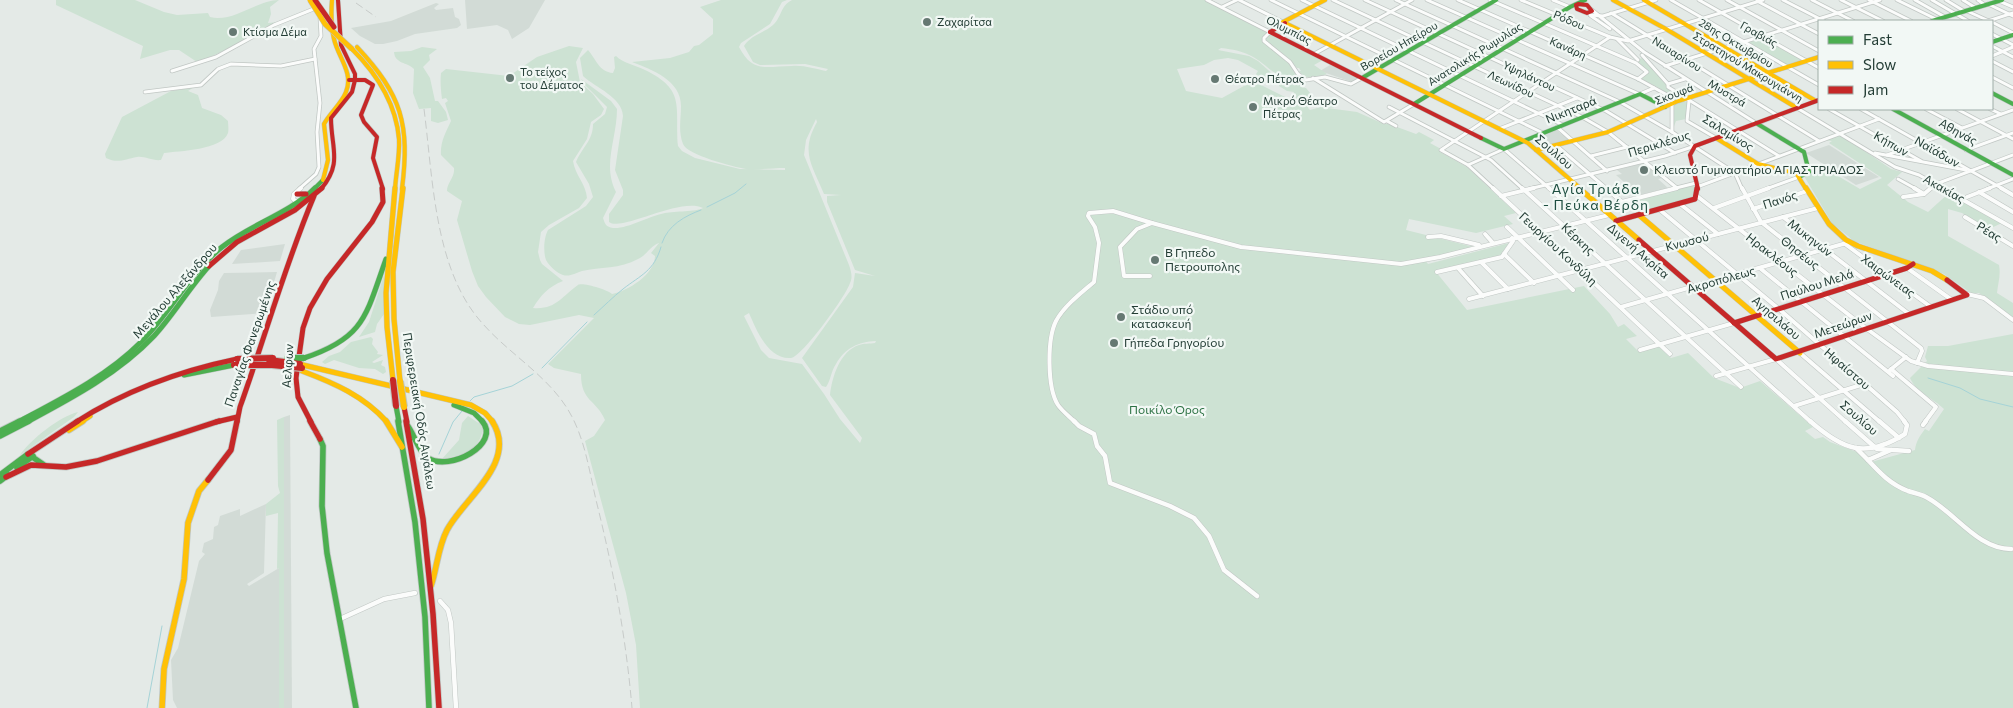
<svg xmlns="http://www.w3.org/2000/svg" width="2013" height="708" viewBox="0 0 2013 708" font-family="Commissioner,sans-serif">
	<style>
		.built { fill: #d2dbd6 }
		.green { fill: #cde2d3; fill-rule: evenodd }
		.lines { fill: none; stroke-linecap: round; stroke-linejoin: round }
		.stream { stroke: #a5d3d7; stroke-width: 1 }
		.street-far2-casing { stroke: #c1c7c4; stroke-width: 4.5 }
		.street-far1-casing { stroke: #c1c7c4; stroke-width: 5 }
		.street-casing { stroke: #c1c7c4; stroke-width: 5.5 }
		.fast-far2-casing { stroke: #bfc7c4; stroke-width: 5 }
		.fast-far1-casing { stroke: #bfc7c4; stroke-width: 6 }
		.fast-casing { stroke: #bfc7c4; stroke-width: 7 }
		.slow-far2-casing { stroke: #bfc7c4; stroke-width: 5 }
		.slow-far1-casing { stroke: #bfc7c4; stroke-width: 6 }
		.slow-casing { stroke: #bfc7c4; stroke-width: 7 }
		.jam-far2-casing { stroke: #bfc7c4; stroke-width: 5 }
		.jam-far1-casing { stroke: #bfc7c4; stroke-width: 6 }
		.jam-casing { stroke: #bfc7c4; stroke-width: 7 }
		.street-far2 { stroke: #fbfcfb; stroke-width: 3 }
		.street-far1 { stroke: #fbfcfb; stroke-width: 4 }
		.street { stroke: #fbfcfb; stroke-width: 4.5 }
		.fast-far2 { stroke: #4caf50; stroke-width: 4 }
		.fast-far1 { stroke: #4caf50; stroke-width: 5 }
		.fast { stroke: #4caf50; stroke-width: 5.5 }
		.slow-far2 { stroke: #ffc107; stroke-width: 4 }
		.slow-far1 { stroke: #ffc107; stroke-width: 5 }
		.slow { stroke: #ffc107; stroke-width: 5.5 }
		.jam-far2 { stroke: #c62828; stroke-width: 4 }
		.jam-far1 { stroke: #c62828; stroke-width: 5 }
		.jam { stroke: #c62828; stroke-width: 5.5 }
		.rail { stroke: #c7cbc9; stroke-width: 1; stroke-dasharray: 8 4; stroke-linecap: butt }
		.fast-bridge-casing { stroke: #bdc6c2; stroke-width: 8; stroke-linecap: butt }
		.slow-bridge-far1-casing { stroke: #bdc6c2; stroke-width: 6; stroke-linecap: butt }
		.slow-bridge-casing { stroke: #bdc6c2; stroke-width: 8; stroke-linecap: butt }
		.jam-bridge-far1-casing { stroke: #bdc6c2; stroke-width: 6; stroke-linecap: butt }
		.jam-bridge-casing { stroke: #bdc6c2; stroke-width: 8; stroke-linecap: butt }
		.fast-bridge { stroke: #4caf50; stroke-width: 6 }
		.slow-bridge-far1 { stroke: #ffc107; stroke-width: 5 }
		.slow-bridge { stroke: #ffc107; stroke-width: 6 }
		.jam-bridge-far1 { stroke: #c62828; stroke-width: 5 }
		.jam-bridge { stroke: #c62828; stroke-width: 6 }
		.poi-dot { fill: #667973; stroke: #f2f8f5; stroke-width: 2 }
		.labels { text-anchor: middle; stroke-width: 4.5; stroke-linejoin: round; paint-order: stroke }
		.far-street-label { font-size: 11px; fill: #223c34; stroke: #f2f8f5 }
		.far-poi-label { font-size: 11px; fill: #223c34; stroke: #f2f8f5; text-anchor: start }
		.street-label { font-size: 12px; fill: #223c34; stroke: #f2f8f5 }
		.poi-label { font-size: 12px; fill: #223c34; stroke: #f2f8f5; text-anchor: start }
		.park-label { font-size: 12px; fill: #2d7244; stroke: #f2f8f5 }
		.neighbourhood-label { font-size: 14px; letter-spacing: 1px; fill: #1e4e40; stroke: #f2f8f5 }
	</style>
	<rect width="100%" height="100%" fill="#e4eae7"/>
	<g class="built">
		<polygon points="465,0 545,0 529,28 512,39 508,30 497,25 467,29"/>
		<polygon points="436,3 439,4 434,8 436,10 453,8 455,17 459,19 461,25 457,28 415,34 397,41 383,44 375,44 360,36 351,28 391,21"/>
		<polygon points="1330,65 1337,67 1360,78 1352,82 1320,71"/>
		<polygon points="1556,130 1569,140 1540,147 1531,142"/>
		<polygon points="1829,145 1879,177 1856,185 1806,153"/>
		<polygon points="1644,163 1662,178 1658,179 1668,188 1639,195 1616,175 1622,174 1617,170"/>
		<polygon points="285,244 280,261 232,264 241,250"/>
		<polygon points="277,272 265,313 211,317 210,310 218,290 219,281 224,273"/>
		<polygon points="290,415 292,708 284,708 284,417"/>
		<polygon points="266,504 264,573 247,584 249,586 279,568 279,708 177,708 173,700 171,660 178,648 199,561 205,554 202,552 204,543 213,539 214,527 218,525 220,516 240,509 240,516"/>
	</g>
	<g class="green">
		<path d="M56,0H135L164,12L177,15L208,13L210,17C233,23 257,0 279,0L270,7L271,14L268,23L279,22C252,35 226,52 197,62L179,50H170L140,59L143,46L56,5Z"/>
		<path d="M721,0H787L782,2L770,24L741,43L739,47C753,74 767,66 792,66C804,65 815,69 826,71L828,69L805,64L760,65L753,62L744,46C751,35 764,33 773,25C782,17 780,6 792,0H1206L1323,60L1314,65L1327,74C1316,77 1306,81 1299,71H1301L1299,68H1297L1287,57L1264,39L1291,64L1303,82L1300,85L1301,87L1306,88L1311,94L1310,97L1313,98L1308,101L1299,97L1309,106L1308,108L1310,110L1321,107L1318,105L1325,103L1336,107L1327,108L1357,112L1384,124H1389L1416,134L1419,132L1434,140L1430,143L1441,149L1440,152L1467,167L1516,213L1504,216L1513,224L1476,233L1409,219L1406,230L1474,247L1425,260L1428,264L1509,243L1500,256L1436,272L1467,310L1584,286L1610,314L1618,327L1624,324L1637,336L1626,339L1638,351L1658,346L1671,358L1688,353L1714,378L1740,388L1760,381L1813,427L1805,431L1815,439L1823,437L1830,442L1857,452L1871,466L1873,465L1871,462L1915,450C1916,441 1920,436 1925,429L1929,431L1944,409C1933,398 1917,393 1910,378L1927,361L1925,357L1928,346H1948L2013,334V708H640L636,645L626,593L585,441L594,436L605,420C596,399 581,402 581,374L554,368L548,364L594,318L579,315L530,325L519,324L505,317L486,297L478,286L472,271L457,220L462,201L447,191C447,182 455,178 454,168L441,155C440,142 446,132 451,121L445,103L448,101L446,98L442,99C441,91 440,82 441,73L446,69L509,76L537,57L569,46L583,48L576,62L580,82L593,94L604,109L601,115L591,122L587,139L573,161C575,175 586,184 587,198L579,208L549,225L541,232L538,252L540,260L542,264L563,281C548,287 541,295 533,308C556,310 562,296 578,285C582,282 608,290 612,294C628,291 655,274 655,256L651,253L659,243C650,246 647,255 638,259C620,269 600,267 582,271C575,273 570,277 563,275C557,273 549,266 546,260C543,252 544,237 548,230L586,206L593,197L589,184L576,162C582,147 593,141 593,124L605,114L607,107L585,85L581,79L611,101L617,109C617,139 602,165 616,192L603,218C605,224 606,227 613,228C628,229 649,216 665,213C675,211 696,212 703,208C679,197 622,232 609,222V214L623,195V190L615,170L623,116C622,97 596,88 583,76L580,58L588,50C596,59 599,72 613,73L615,68L614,57L616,56C623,63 635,65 645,70C686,90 675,106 678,146L682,151L695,158L740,169L785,170V168C772,168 759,170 746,169C734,167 687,155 683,144C678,131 681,119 681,106C681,80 652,70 632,62L670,58L689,52L694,46L699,45L713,34V19L700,7ZM1221,48C1246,51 1253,55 1272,71C1276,74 1282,76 1286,79L1285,83L1279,82V86L1287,91L1294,92L1291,100L1253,81L1222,98L1186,91L1177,69L1204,65L1214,60L1228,58L1238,60L1258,71L1256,74L1260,78L1275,81L1276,77L1258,61L1249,56L1218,50ZM816,119L817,122C800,152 812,165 824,194L841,195L827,196V202L855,270L875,276L855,273L853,287L802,358L822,386L826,387C831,380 831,371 836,364C845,348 858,342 876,341L875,343C870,344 864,343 859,345C840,351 832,377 830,395L862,438L860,443L840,419L824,394L802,364L769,358L761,350L744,316L749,313C756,329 768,360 791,358C802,357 846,296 850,283C853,277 851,271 849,265L804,155L806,140Z"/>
		<polygon points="1763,37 1802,60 1786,65 1747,42"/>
		<path d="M422,47L437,49L429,55L430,60L423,67L430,78L435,101H438L446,112L448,120L438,123L431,121V108L419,109L413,93L414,69C407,62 395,64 394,52L411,51Z"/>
		<polygon points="1641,58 1644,59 1666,83 1667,87 1684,98 1675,101 1657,89 1659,88 1640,78 1649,72 1637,63"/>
		<path d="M194,87L188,91L198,95L202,108L221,115L228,121C228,124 229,130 228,133C222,150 179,151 164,153L161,160C152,161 145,156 137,157C125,159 118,164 106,158L105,154L122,117L171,91Z"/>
		<polygon points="1680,102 1687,102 1686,119 1676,121 1673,129 1674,105"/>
		<path d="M1840,134L1891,169L1902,172L1887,185L1908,202L1928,212L1949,193L2002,223L1989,229L1962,213L1948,209V236L1999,265C2001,275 1998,283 1997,293L2013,303V317L1979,293H1971L1944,274L1854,241L1832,223L1804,176L1826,169L1860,189L1882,178L1829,143L1832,141L1823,140Z"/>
		<polygon points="1694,185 1695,192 1691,198 1642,211 1631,202"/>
		<polygon points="384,275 384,314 377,324 375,332 359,337 369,322"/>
		<polygon points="371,337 373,339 372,344 378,352 377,354 383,355 372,362 374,363 383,360 381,365 385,367 386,372 383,374 375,369 359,368 334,360 325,364 322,362 329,356 340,352 351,342"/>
		<path d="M78,412L74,417L20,455C30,440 60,416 78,412Z"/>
		<path d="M468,416L480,424L483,429C478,454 461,454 441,460L459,440L462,423Z"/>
		<polygon points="284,417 284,708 279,708 279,568 277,569 278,513 266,516 266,504 280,493 278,486 277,420"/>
	</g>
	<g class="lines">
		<g class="stream">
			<polyline points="707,207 735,193 746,184"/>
			<path d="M662,243C668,225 685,216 701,210"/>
			<path d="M594,315C604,306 613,297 623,289C641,275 654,271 661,247"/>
			<polyline points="542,368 587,322"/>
			<polyline points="1928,378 1960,388 1980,399 2013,407"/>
			<polyline points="470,401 474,397 512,386 533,374"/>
			<polyline points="439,454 453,422 462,411"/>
			<polyline points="425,471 432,463"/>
			<polyline points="147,708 162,626"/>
		</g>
		<g class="street-far2-casing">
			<g id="street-far2">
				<polyline points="1207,0 1270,32 1264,38 1264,41 1290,62 1298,74 1306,80 1325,77 1351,84 1362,78"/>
				<polyline points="1239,0 1283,22"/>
				<polyline points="1271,0 1543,133"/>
				<polyline points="1302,0 1563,125"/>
				<polyline points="1333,0 1582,117 1608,132 1677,188"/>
				<polyline points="1365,0 1606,111 1675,153"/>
				<polyline points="1396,0 1620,102 1672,132 1735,173 1742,189"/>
				<polyline points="1427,0 1639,94"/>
				<polyline points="1458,0 1638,79 1669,96 1674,103"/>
				<polyline points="1490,0 1636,63 1647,72 1638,79"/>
				<polyline points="1521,0 1610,37 1628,41 1763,0"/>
				<polyline points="1553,0 1570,7"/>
				<polyline points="1671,0 1819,85"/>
				<polyline points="1699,0 1819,68"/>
				<polyline points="1727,0 1819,51"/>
				<polyline points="1783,0 1824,21"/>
				<polyline points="1812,0 1853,21"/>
				<polyline points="1841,0 1883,21"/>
				<polyline points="1869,0 1911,21"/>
				<polyline points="1897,0 1940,21"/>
				<polyline points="1915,0 1945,17"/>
				<polyline points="1932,0 1968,21"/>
				<polyline points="1946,0 1964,11"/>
				<polyline points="1963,0 1976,8"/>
				<polyline points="1978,0 1985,5"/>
				<polyline points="1757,1 1819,34"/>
				<polyline points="1999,1 2013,7"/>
				<polyline points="1988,4 2013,16"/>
				<polyline points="1222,7 1237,0"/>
				<polyline points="1592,10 1644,52 1756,123"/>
				<polyline points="1967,11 1989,21"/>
				<polyline points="1611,13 1819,141"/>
				<polyline points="1590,15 1603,16 1656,0"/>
				<polyline points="1591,16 1610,29"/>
				<polyline points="1988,21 2013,13"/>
				<polyline points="1992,22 2013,33"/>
				<polyline points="1992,34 2013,45"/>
				<polyline points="1617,39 1638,60"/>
				<polyline points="1992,46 2013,57"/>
				<polyline points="1314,54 1412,0"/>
				<polyline points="1642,55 1668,84 1668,87 1779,156"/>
				<polyline points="1992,56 2013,47"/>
				<polyline points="1992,61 2013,72"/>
				<polyline points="1665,66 1880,0"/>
				<polyline points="172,71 216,57 274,25 316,8"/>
				<polyline points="1992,77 2013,88"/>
				<polyline points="1313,78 1384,122 1414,104"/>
				<polyline points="1668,84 1685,79"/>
				<polyline points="145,92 201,85 218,69 231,64 281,66 315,59"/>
				<polyline points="1640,94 1654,88"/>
				<polyline points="1689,101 1687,121 1716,138"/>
				<polyline points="1672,105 1672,132"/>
				<polyline points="1389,107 1491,160 1523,189"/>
				<polyline points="1797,108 1895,167 1919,175 1944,189"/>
				<polyline points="1829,109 1921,161"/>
				<polyline points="1861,109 2003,189"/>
				<polyline points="1926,109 1962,128"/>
				<polyline points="1957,109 2013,139"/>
				<polyline points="1990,109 2001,114"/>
				<polyline points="1387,121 1396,126"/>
				<polyline points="1557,127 1607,171"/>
				<polyline points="1499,129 1577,98"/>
				<polyline points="1557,146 1607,189"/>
				<polyline points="1966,150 2013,133"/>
				<polyline points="1875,153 1966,170"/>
				<polyline points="1887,155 2013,110"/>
				<polyline points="1591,156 1627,147"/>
				<polyline points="1468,165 1504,149 1550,189"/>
				<polyline points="1898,179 1916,189"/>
				<polyline points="1936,184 2013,155"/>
				<polyline points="1697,187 1879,119"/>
				<polyline points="299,189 316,174 319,167 317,132 320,103 314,49 321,36 320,18"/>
				<polyline points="1494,189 1468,165 1441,150 1610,37"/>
				<polyline points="1529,189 1665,156 1695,146"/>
				<polyline points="1672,189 1696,183"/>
				<polyline points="1766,189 1799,177"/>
				<polyline points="1930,189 1936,184"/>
				<polyline points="1987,189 2013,179"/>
			</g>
		</g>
		<g class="street-far1-casing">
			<g id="street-far1">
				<polyline points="1493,188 1670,354"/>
				<polyline points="1522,188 1741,387"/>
				<polyline points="1549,188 1811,422"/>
				<polyline points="1606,188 1622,202"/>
				<polyline points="1742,188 1761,222 1921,348 1922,351 1917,363"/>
				<polyline points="1914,188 1924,194"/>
				<polyline points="1942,188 2013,228"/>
				<polyline points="2001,188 2013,195"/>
				<polyline points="1979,192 2013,212"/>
				<polyline points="1501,196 1534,188"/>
				<polyline points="1697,196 1867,329 1911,361 1928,366 2013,374"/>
				<polyline points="1903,197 1924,194 1931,188"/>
				<polyline points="1967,197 1990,188"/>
				<polyline points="297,202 293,199 294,194 301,188"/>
				<polyline points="1680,204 1718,234"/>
				<polyline points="1602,207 1677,188"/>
				<polyline points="1714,208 1769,188"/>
				<polyline points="1753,209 1807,191"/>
				<polyline points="1660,210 1779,309 1897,412 1905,422"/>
				<polyline points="1783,217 1909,314"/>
				<polyline points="1965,217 2013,246"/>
				<polyline points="1507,227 1573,290"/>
				<polyline points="1485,234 1493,243"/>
				<polyline points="1428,237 1441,236 1479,245"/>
				<polyline points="1845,244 1931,307"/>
				<polyline points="1504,254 1534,283"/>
				<polyline points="1481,262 1508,289"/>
				<polyline points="1458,268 1483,296"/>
				<polyline points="1907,268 1952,300"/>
				<polyline points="1761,269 1893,376"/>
				<polyline points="1437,272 1502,257 1513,241 1512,238"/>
				<polyline points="1150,276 1124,276 1120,247 1137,229 1152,223 1241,247 1401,264 1440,257 1609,215"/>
				<polyline points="1967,294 1984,298 2013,320"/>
				<polyline points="1469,299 1818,208"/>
				<polyline points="1621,307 1850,242"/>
				<polyline points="1640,350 1734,323"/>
				<polyline points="1800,353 1880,422"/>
				<polyline points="1891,369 1936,407 1925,422"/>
				<polyline points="1890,370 1906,357"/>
				<polyline points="1716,376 1776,359 1846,422"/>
				<polyline points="1794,406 1864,384"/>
				<path d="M1075,422C1070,417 1062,411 1058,405C1047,388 1047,339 1056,321C1064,306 1081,293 1094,282L1099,243L1095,227L1088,216L1089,213L1113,211L1152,223"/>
			</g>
		</g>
		<g class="street-casing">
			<g id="street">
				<polyline points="1074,421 1079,426 1094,434 1097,446 1105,456 1110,483 1170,506 1194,518 1209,536 1224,570 1257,596"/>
				<path d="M1810,421C1843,450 1865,459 1905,434L1907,425L1904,421"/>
				<polyline points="1845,421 1877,449 1909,451"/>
				<polyline points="1879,421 1899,438"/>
				<polyline points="1923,425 1926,421"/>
				<polyline points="1856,448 1868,460 1891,450"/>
				<path d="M1868,460C1880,473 1890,484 1908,491C1914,493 1920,494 1926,497C1955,512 1977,549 2011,549"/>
				<polyline points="440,601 448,610 451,623 456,708"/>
				<polyline points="340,619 384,599 415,593"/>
			</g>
		</g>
		<g class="fast-far2-casing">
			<g id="fast-far2">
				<polyline points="1932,21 2002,0"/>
				<polyline points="1992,42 2013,35"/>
				<polyline points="1362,78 1496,0"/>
				<polyline points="1992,93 2013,104"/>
				<polyline points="1414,104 1570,7 1585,0"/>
				<polyline points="1893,109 2013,175"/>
				<polyline points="1756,123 1804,152 1809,172 1799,177"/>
				<polyline points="1481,138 1504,149 1640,94 1665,107"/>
				<polyline points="314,189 323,180"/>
			</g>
		</g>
		<g class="fast-far1-casing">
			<g id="fast-far1">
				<path d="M304,358C365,338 366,315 386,259"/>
				<polyline points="184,375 234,365"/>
				<polyline points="454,405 474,413 483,422"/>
				<polyline points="396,406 399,422"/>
				<path d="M18,422C61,399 106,377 141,342C171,312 189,273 222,247C251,224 289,214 315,188"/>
				<path d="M27,422C72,398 119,373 154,336C174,314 189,288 209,266"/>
			</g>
		</g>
		<g class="fast-casing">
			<g id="fast">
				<polyline points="398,421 415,522 425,617 429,708"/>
				<path d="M407,425C414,434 418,451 428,458C449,472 502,444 482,421"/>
				<polyline points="0,431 20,421"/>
				<polyline points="0,436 29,421"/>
				<polyline points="320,439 323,446 322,506 327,553 356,708"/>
				<polyline points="17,468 33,456"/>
				<polyline points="0,475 28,454 44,465"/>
				<polyline points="0,481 8,475"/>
			</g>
		</g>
		<g class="slow-far2-casing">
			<g id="slow-far2">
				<polyline points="1613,0 1666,29 1797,108"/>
				<polyline points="1644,0 1816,101"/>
				<polyline points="1283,22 1528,143 1581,189"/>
				<polyline points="1283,22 1325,0"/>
				<path d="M357,47C402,95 410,124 402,189"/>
				<path d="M352,49C377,74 396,103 399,139C400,155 396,173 395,189"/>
				<polyline points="1716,138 1758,164 1796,173 1806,189"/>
				<polyline points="1536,150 1608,132 1678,101 1819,57"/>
				<path d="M323,180L328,160L324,124C330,113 342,103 346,92C354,73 338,57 334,39C331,26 331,13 332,0"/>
			</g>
		</g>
		<g class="slow-far1-casing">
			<g id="slow-far1">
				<polyline points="1579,188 1639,240"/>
				<polyline points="1806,188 1829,224 1846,240 1858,246 1932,271 1947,280"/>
				<polyline points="1639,215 1800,353"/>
				<polyline points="303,365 471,405 485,413 493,422"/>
				<path d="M302,371C334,383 364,396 387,422"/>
				<polyline points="393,380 387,327 386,293 395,188"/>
				<polyline points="400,381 394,319 393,272 403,188"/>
				<polyline points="81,422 90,416"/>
			</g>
		</g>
		<g class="slow-casing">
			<g id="slow">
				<polyline points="386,421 402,447"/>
				<polyline points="69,430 83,421"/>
				<path d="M431,586C437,568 438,547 447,530C464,498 519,462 492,421"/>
				<polyline points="162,708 164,669 184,579 188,523 199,491 208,480"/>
			</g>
		</g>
		<g class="jam-far2-casing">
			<g id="jam-far2">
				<polyline points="1576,5 1577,9 1587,13 1592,11 1587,5 1578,4"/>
				<polyline points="1270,32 1481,138"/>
				<polyline points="1270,32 1285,23"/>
				<polyline points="349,80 365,80 373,85 361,115 364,122 377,137 373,158 383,189"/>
				<path d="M321,189C343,163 331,148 331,118L352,92L355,80V74L341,45L338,0"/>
				<polyline points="1698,189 1690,155 1695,146 1819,100"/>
			</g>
		</g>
		<g class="jam-far1-casing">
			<g id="jam-far1">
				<polyline points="297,194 306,194"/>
				<polyline points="1616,221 1695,199 1697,188"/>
				<polyline points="1639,240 1776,359 1967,295 1947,280"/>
				<polyline points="209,266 237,242 295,210 322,188"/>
				<polyline points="1734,323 1907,268 1913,264"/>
				<polyline points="404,407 407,422"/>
				<path d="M76,422C126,390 179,371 237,359"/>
				<polyline points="216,422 237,417"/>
				<path d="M237,422L240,407C265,337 285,265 314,196"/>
				<polyline points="311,422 298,397 296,378 303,328 310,308 327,279 372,222 383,202 382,188"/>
			</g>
		</g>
		<g class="jam-casing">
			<g id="jam">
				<polyline points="310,421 320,439"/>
				<polyline points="406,421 423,519 433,614 439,708"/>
				<polyline points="28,454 78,421"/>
				<polyline points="6,477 31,465 66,467 97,461 219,421"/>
				<polyline points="208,480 231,450 237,421"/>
			</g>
		</g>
		<use href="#street-far2" class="street-far2"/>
		<use href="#street-far1" class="street-far1"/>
		<use href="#street" class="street"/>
		<use href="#fast-far2" class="fast-far2"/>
		<use href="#fast-far1" class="fast-far1"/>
		<use href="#fast" class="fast"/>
		<use href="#slow-far2" class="slow-far2"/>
		<use href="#slow-far1" class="slow-far1"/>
		<use href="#slow" class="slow"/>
		<use href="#jam-far2" class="jam-far2"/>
		<use href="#jam-far1" class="jam-far1"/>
		<use href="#jam" class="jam"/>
		<g class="rail">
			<polyline points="356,3 376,17"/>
			<path d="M424,109C433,178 434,271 483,324C513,358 556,380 575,423C586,447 590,474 596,500C613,568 626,637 632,708"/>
		</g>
		<g class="fast-bridge-casing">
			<polyline id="fast-bridge" points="287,358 304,358"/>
		</g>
		<g class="slow-bridge-far1-casing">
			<polyline id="slow-bridge-far1" points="310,0 325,24 352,49"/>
		</g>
		<g class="slow-bridge-casing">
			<polyline id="slow-bridge" points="400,381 404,407"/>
		</g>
		<g class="jam-bridge-far1-casing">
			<polyline id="jam-bridge-far1" points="315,0 334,27"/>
		</g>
		<g class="jam-bridge-casing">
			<g id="jam-bridge">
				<polyline points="237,359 273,358"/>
				<polyline points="269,360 300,364"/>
				<polyline points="234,365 272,365 302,368"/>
				<polyline points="393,380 396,406"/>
			</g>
		</g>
		<use href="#fast-bridge" class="fast-bridge"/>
		<use href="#slow-bridge-far1" class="slow-bridge-far1"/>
		<use href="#slow-bridge" class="slow-bridge"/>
		<use href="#jam-bridge-far1" class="jam-bridge-far1"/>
		<use href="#jam-bridge" class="jam-bridge"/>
	</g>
	<g class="poi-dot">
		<circle cx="927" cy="22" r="5"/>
		<circle cx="233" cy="32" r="5"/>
		<circle cx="510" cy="78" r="5"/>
		<circle cx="1215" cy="79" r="5"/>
		<circle cx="1253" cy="107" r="5"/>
		<circle cx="1644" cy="170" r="5"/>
		<circle cx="1155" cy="260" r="5"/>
		<circle cx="1121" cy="317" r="5"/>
		<circle cx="1114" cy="343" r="5"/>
	</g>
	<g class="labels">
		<g class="far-street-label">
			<text transform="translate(1569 20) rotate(23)" y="4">Ρόδου</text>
			<text transform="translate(1289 30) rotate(27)" y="4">Ολυμπίας</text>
			<text transform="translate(1759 34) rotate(29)" y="4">Γραβιάς</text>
			<text transform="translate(1736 43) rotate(31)" y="4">28ης Οκτωβρίου</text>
			<text transform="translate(1399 46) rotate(-30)" y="4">Βορείου Ηπείρου</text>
			<text transform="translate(1568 48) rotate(24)" y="4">Κανάρη</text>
			<text transform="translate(1475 54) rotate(-32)" y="4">Ανατολικής Ρωμυλίας</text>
			<text transform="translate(1677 54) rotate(32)" y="4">Ναυαρίνου</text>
			<text transform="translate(1748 67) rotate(31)" y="4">Στρατηγού Μακρυγιάννη</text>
			<text transform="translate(1529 76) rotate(25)" y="4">Υψηλάντου</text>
			<text transform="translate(1511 84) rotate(25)" y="4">Λεωνίδου</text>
			<text transform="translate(1727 93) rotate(31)" y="4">Μυστρά</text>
			<text transform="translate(1674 94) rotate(-21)" y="4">Σκουφά</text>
		</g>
		<g class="far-poi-label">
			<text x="937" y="26">Ζαχαρίτσα</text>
			<text x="243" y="36">Κτίσμα Δέμα</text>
			<text x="520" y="76">Το τείχος<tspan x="520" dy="13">του Δέματος</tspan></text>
			<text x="1225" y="83">Θέατρο Πέτρας</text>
			<text x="1263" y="105">Μικρό Θέατρο<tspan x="1263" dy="13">Πέτρας</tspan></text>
		</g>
		<g class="street-label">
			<text transform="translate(1571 110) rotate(-22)" y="4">Νικηταρά</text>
			<text transform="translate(1958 132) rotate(29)" y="4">Αθηνάς</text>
			<text transform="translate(1728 133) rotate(32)" y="4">Σαλαμίνος</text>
			<text transform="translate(1659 144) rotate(-17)" y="4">Περικλέους</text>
			<text transform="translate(1891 144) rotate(30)" y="4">Κήπων</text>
			<text transform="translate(1554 152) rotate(41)" y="4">Σουλίου</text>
			<text transform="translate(1937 152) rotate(30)" y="4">Ναϊάδων</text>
			<text transform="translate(1944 189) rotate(29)" y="4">Ακακίας</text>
			<text transform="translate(1780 200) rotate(-18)" y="4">Πανός</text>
			<text transform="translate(1989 232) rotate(31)" y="4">Ρέας</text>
			<text transform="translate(1810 238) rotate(38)" y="4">Μυκηνών</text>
			<text transform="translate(1578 239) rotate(43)" y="4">Κέρκης</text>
			<text transform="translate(1687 242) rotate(-15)" y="4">Κνωσού</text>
			<text transform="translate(1558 249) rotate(43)" y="4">Γεωργίου Κονδύλη</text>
			<text transform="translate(1638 251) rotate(41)" y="4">Διγενή Ακρίτα</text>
			<text transform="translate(1800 253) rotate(38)" y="4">Θησέως</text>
			<text transform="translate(1772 255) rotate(38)" y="4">Ηρακλέους</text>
			<text transform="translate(1888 276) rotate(36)" y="4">Χαιρώνειας</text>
			<text transform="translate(1721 280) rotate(-16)" y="4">Ακροπόλεως</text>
			<text transform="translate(1817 285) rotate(-18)" y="4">Παύλου Μελά</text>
			<text transform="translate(175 291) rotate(-49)" y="4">Μεγάλου Αλεξάνδρου</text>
			<text transform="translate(1776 318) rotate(41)" y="4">Αγησιλάου</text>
			<text transform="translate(1843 325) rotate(-19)" y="4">Μετεώρων</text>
			<text transform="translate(250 344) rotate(-71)" y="4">Παναγίας Φανερωμένης</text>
			<text transform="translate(288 366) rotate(-86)" y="4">Αελφων</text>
			<text transform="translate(1847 369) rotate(41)" y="4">Ηφαίστου</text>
			<text transform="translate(419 411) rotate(81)" y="4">Περιφερειακή Οδός Αιγάλεω</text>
			<text transform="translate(1859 418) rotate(41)" y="4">Σουλίου</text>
		</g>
		<g class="poi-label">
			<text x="1654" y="174">Κλειστό Γυμναστήριο ΑΓΙΑΣ ΤΡΙΑΔΟΣ</text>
			<text x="1165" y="257">Β Γηπεδο<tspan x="1165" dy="14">Πετρουπολης</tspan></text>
			<text x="1131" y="314">Στάδιο υπό<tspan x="1131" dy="14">κατασκευή</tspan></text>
			<text x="1124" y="347">Γήπεδα Γρηγορίου</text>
		</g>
		<g class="park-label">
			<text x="1167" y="414">Ποικίλο Όρος</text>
		</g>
		<g class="neighbourhood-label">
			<text x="1596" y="194">Αγία Τριάδα<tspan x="1596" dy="16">- Πεύκα Βέρδη</tspan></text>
		</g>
	</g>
	<rect x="1818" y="20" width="175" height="90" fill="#f2f8f5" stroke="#9fada8"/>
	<rect x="1828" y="36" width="25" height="8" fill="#4caf50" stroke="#9fada8"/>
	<text x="1863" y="45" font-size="15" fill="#223c34">Fast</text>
	<rect x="1828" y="61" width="25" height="8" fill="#ffc107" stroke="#9fada8"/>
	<text x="1863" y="70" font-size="15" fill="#223c34">Slow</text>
	<rect x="1828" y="86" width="25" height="8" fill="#c62828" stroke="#9fada8"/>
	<text x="1863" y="95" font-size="15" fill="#223c34">Jam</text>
</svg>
